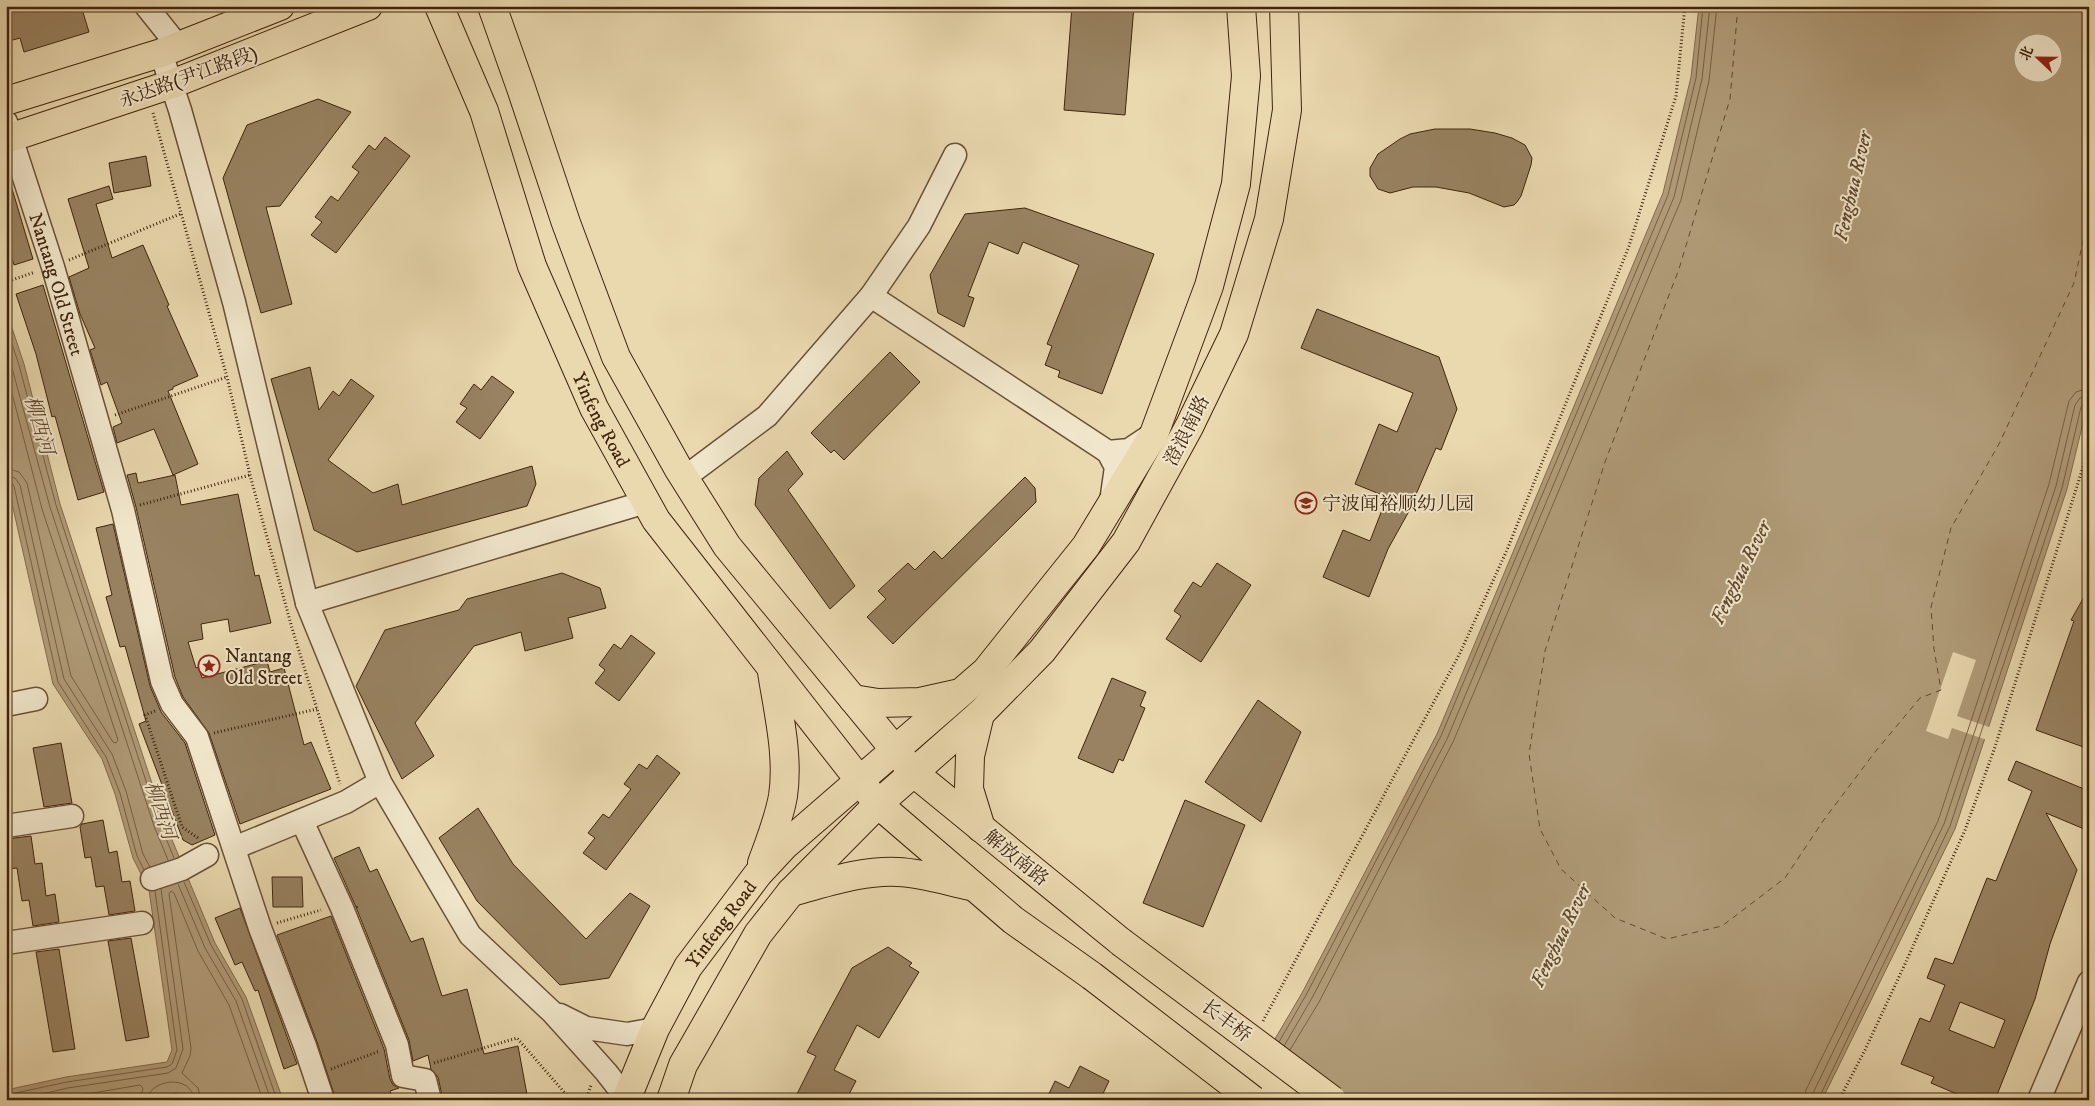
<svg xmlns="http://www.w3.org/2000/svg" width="2095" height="1106" viewBox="0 0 2095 1106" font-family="'IM FELL DW Pica','Noto Serif SC',serif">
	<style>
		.water { fill: #b09b78; stroke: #836b4d; fill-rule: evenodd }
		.pier { fill: #ead8af }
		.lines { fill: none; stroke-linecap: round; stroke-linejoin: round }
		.shore { stroke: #786042; stroke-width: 1 }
		.ferry { stroke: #62482d; stroke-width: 1; stroke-dasharray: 6 5; stroke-linecap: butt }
		.building { fill: #988261; stroke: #40240d; fill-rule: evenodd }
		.minor-casing { stroke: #6a5136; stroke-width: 25 }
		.major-casing { stroke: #40240d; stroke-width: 30 }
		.path { stroke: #40240d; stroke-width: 3; stroke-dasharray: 1 2.5; stroke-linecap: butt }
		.minor { stroke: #f1e6cb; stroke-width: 22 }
		.major { stroke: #ead8af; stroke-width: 28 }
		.major-bridge-casing { stroke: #40240d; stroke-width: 30; stroke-linecap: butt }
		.major-bridge { stroke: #ead8af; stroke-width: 28 }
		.labels { text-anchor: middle; stroke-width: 4; stroke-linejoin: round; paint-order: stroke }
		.street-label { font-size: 19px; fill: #40240d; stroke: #f1e6cb }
		.poi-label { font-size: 19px; fill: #40240d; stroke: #f1e6cb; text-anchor: start }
		.water-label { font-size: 20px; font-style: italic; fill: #62482d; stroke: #f1e6cb }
	</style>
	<rect width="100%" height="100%" fill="#ead8af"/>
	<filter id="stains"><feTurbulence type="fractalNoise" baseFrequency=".004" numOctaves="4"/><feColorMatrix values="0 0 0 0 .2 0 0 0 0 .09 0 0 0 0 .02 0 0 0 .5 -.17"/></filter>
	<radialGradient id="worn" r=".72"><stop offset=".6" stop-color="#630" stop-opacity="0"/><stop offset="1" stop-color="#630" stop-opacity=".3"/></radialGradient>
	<g class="water">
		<path d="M1699,6H2089V398L2067,489L1955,829L1822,1100H1239L1302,993L1437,734L1663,193L1691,77ZM2022,42H2052V72H2022Z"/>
		<polygon points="6,310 24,364 60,504 165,823 215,943 246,997 283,1100 184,1100 177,1093 151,1100 6,1100 6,1090 66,1077 167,1062 172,1050 149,890 133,858 115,794 102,759 53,684 6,477"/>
	</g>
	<g class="pier">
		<polygon points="1953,652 1976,660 1957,716 1992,728 1987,740 1952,728 1948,739 1926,731"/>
		<polygon points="1271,1040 1349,1100 1237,1100"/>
	</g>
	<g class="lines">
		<g class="shore">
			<polyline points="6,326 19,365 56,505 160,824 174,858"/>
			<polyline points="6,346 50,507 154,826 168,860"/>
			<polyline points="6,370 42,509 118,740 116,743 113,742 71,676 27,483 19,472 6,468"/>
			<polyline points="6,475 15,478 20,485 64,679 112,754 126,791 143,854 150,867"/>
			<polyline points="6,482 11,482 14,486 58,682 106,757 120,793 137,856 144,870"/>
			<polyline points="184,882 211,945 242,999 277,1100"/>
			<polyline points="178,884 205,948 236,1001 271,1100"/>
			<polyline points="1279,1042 1306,995 1441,736 1668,195 1696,78 1703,6"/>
			<polyline points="1284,1046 1312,998 1447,739 1674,197 1702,79 1710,6"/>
			<polyline points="1290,1050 1319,1002 1453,742 1681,200 1709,81 1717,6"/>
			<polyline points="6,1095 67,1082 167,1067 172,1064 177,1050 155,891"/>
			<polyline points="16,1100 68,1088 168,1073 176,1068 183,1049 161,889"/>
			<polyline points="51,1100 140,1085 143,1088 140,1100"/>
			<path d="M147,1100C149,1079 192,1073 194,1100"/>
			<polyline points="201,1100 198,1088 182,1073 190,1056 191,1048 169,894 171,891 174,893 198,951 229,1005 263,1100"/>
			<polyline points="1804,1100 1806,1090 1938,821 2049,484 2069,401 2076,392 2089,388"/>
			<polyline points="1812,1100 1813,1093 1944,824 2056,486 2075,405 2080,398 2089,396"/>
			<polyline points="1818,1100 1950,826 2062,488 2081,407 2084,403 2089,402"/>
		</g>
		<polyline class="ferry" points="1738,6 1730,99 1679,269 1605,462 1545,651 1529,754 1540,829 1561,869 1615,918 1667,939 1722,926 1785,878 1823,821 1875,752 1920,698 1941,690 1934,649 1931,607 1951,528 1999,444 2074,283 2089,213"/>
	</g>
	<g class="building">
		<polygon points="6,6 81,6 89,32 24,52 20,38 6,42"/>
		<polygon points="1072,6 1134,6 1125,115 1064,110"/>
		<polygon points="318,99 351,112 280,206 266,207 292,304 261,313 223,178 247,125"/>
		<polygon points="1435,129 1470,129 1495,133 1512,138 1525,145 1532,158 1531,165 1521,196 1517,202 1514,205 1504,207 1469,193 1436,187 1413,187 1390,193 1378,189 1370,176 1370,168 1378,154 1400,139 1410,134"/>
		<polygon points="385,137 410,156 336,253 311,235 322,222 315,217 331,196 338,201 359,172 352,167 369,145 375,150"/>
		<polygon points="146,156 151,186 114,193 109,163"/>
		<polygon points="10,182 33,259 14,265 6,238 6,183"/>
		<polygon points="109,186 113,199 96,204 112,258 143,245 169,305 167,306 198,376 173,387 173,389 168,391 198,464 173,475 154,429 117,443 113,427 122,423 107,382 101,385 90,350 95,348 80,314 69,277 89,268 68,199"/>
		<polygon points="1025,208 1154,254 1102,394 1058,377 1060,371 1045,365 1052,346 1047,344 1079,265 1023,242 1018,254 989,242 968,296 974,298 964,327 938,313 930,275 965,214"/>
		<polygon points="43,285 104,492 78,500 55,416 52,417 36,354 16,294"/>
		<polygon points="1317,309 1439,357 1457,409 1441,450 1436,448 1408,513 1388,549 1369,597 1323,577 1343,530 1370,541 1387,497 1355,484 1379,424 1397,432 1413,393 1301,348"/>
		<polygon points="890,352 920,382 844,460 834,450 831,453 811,433"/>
		<polygon points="310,367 319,410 333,391 339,396 351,379 374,396 328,460 373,493 398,484 402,505 532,466 536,484 527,506 357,552 314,530 271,379"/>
		<polygon points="492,376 514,392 480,439 456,422 467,408 460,404 474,384 481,390"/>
		<polygon points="787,451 803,474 788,490 855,586 830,609 755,505 759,478"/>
		<polygon points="136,473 138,483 175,475 181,505 238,494 255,576 259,575 271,623 230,632 228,619 201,624 203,639 188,642 196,668 199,667 202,678 267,661 270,672 284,668 304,745 311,742 331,789 240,824 209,733 183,697 175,677 136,507 127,475"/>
		<polygon points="1025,477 1035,488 1036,502 893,644 867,617 886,599 878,591 908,563 915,570 934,551 942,559"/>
		<polygon points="113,524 150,686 161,712 185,743 215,835 192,845 183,840 139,724 146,721 125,646 120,647 106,597 112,595 96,528"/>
		<polygon points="1217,563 1251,585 1201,662 1166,639 1181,616 1174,611 1193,582 1201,587"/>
		<polygon points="562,573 600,588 606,608 568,618 573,638 525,651 521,632 474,646 415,723 434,756 402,779 356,686 385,630 459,610 467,599"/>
		<polygon points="2089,588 2089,749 2036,730 2074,621 2071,620"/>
		<polygon points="631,635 655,653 619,701 595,683 605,670 599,665 614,644 621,649"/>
		<polygon points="1112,678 1146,692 1140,706 1145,708 1123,761 1119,759 1113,773 1078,758"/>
		<polygon points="1258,700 1301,732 1261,822 1205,782"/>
		<polygon points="61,743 72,803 44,807 33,748"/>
		<polygon points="657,755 680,773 606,870 583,853 595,838 588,833 603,814 609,818 631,789 624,784 639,764 647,769"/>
		<path d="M2016,761L2089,791V831L2046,813L2077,870L2050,944L2035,999L1995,1100H1971L1931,1083L1934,1077L1901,1064L1920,1018L1930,1022L1945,985L1927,978L1935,958L1953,964L1987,878L1996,881L2032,791L2008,780ZM1960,1002L2005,1020L1994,1048L1949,1030Z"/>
		<polygon points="1185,800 1245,825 1203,927 1143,903"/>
		<polygon points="478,808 513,864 586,939 630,893 650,906 609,978 560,985 477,901 439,838"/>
		<polygon points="103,820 109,853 117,851 122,882 130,881 135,911 109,915 104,886 96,887 91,857 85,858 80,827 82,824"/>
		<polygon points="31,836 35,864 42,863 46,896 55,894 59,922 33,926 29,900 22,901 17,868 8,869 6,839"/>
		<polygon points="359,847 370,872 377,869 411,942 423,938 442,996 467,989 484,1054 518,1046 528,1100 443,1100 438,1077 431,1069 428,1055 413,1061 409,1040 356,907 358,907 356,907 334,858"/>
		<polygon points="272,877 302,877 303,907 273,907"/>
		<polygon points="240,908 297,1064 284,1069 258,990 255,991 242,962 235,965 215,918"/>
		<polygon points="331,916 384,1049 390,1079 393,1085 399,1088 390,1091 393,1100 336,1100 317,1042 277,935"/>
		<polygon points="131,938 149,1037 126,1041 108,941"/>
		<polygon points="888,947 912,963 909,966 919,972 879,1038 857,1025 834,1070 856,1081 846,1100 794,1100 816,1056 807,1052 852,968"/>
		<polygon points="59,949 75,1049 53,1052 36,952"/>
		<polygon points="1080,1066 1109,1081 1100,1100 1046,1100 1055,1081 1069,1088"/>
	</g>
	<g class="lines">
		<g class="minor-casing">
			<g id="minor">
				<polyline points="146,6 178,46"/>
				<polyline points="161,53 180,110 234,302 307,603 380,782 470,935 552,1012 606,1072 627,1099"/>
				<path id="s1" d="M6,122L53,267L123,510L162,681L172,704L197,737L260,928L305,1046L323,1100"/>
				<polyline points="871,296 919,226 955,155"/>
				<polyline points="684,478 767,416 871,296 1108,452"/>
				<polyline points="1111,502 1116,467 1108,452 1129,450 1153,434"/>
				<polyline points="307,603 646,502"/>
				<polyline points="6,705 36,699"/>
				<polyline points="302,821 342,908 397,1045 403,1076 425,1080 430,1100"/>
				<polyline points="6,826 72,816"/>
				<polyline points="234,848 346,802 380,782"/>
				<polyline points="152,879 182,869 207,855"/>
				<polyline points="6,943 142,923"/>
				<polyline points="560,1015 586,1028 627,1034 655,1029"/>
				<polyline points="2039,1100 2089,982"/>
			</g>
		</g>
		<g class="major-casing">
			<g id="major">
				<path id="s2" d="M439,6L484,111L532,266L594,408L656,520L878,804L1013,920L1092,976"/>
				<polyline points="492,6 521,88 566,223 616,357 678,468 727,546 914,773 1121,942"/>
				<polyline points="6,101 161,53 280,6"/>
				<polyline points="6,139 172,84 368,6"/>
				<polyline points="853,699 878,703 920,702 956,694"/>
				<polyline points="980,714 970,756 969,789 981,828"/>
				<path d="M762,863C770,841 779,819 783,796C789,756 778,711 772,672"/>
				<path d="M791,892C826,883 862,870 898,872C923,873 947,881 971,886"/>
				<path id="s3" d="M626,1100L655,1029L688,967L758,874L784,846L986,671L1086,546L1154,434L1209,286L1236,184L1246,76L1241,6"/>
				<polyline points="671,1100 683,1065 758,934 791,892 878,804 980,714 1042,651 1126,542 1189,427 1234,334 1269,219 1287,110 1284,6"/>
			</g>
		</g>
		<g class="path">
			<polyline points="153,113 227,377 250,475 292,628 340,784"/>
			<polyline points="69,260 180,214"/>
			<polyline points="12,280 35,272"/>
			<polyline points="115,415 227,377"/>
			<polyline points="140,505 250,475"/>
			<polyline points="155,711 145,715 182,827 198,838"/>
			<polyline points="214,733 317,709"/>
			<polyline points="277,923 321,910"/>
			<polyline points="1263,1021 1460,653 1507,550 1629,246 1676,96 1685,6"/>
			<polyline points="434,1063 517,1038 571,1100"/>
			<polyline points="331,1069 380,1051"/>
			<polyline points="586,1100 591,1085"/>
			<polyline points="1839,1100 1865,1050 1905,964 1965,830 1995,747 2089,448"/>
		</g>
		<use href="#minor" class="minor"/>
		<use href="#major" class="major"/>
		<g class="major-bridge-casing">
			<g id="major-bridge">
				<polyline points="1121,942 1332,1100"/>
				<polyline points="1092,976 1253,1100"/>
			</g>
		</g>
		<use href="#major-bridge" class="major-bridge"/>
	</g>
	<defs>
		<g id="school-ring" transform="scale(1.125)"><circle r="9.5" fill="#f1e6cb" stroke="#8f2418" stroke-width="1.5"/><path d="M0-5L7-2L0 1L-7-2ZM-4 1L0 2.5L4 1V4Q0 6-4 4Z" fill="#8f2418"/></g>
		<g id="sight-ring" transform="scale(1.125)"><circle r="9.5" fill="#f1e6cb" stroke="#8f2418" stroke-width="1.5"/><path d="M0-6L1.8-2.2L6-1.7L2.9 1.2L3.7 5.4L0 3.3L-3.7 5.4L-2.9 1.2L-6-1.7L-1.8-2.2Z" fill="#8f2418"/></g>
	</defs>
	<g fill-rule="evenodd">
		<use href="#school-ring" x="1306" y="503"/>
		<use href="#sight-ring" x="209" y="666"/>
	</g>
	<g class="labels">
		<g class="street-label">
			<text transform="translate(188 76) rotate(-20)" y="7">永达路(尹江路段)</text>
			<text dy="7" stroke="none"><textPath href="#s1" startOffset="170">Nantang Old Street</textPath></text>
			<text dy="7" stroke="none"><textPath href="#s2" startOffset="445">Yinfeng Road</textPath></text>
			<text transform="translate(1186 430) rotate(-63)" y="7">澄浪南路</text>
			<text transform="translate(1017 857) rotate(39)" y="7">解放南路</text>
			<text dy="7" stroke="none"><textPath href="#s3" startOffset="201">Yinfeng Road</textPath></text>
			<text transform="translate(1227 1020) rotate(37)" y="7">长丰桥</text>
		</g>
		<g class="poi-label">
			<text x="1322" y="510">宁波闻裕顺幼儿园</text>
			<text x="225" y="662">Nantang<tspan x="225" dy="22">Old Street</tspan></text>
		</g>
		<g class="water-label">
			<text transform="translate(1852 186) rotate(-77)" y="7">Fenghua Rıver</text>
			<text transform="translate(40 425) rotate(74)" y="7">柳西河</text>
			<text transform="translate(1740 572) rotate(-64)" y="7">Fenghua Rıver</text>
			<text transform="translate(161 810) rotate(72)" y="7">柳西河</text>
			<text transform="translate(1560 935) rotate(-64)" y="7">Fenghua Rıver</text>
		</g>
	</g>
	<rect width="2095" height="1106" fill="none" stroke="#ead8af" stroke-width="25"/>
	<rect x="8" y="8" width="2080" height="1091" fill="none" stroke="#40240d" stroke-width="2.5"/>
	<rect x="12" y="12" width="2070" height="1081" fill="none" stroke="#40240d"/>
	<g transform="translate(2038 58) rotate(292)"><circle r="24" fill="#f1e6cb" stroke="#aa987f"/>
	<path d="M0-4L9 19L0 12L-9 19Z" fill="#8f2418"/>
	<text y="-8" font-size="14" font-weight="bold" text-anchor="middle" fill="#40240d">北</text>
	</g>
	<rect width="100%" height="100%" filter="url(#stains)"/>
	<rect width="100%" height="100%" fill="url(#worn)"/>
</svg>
